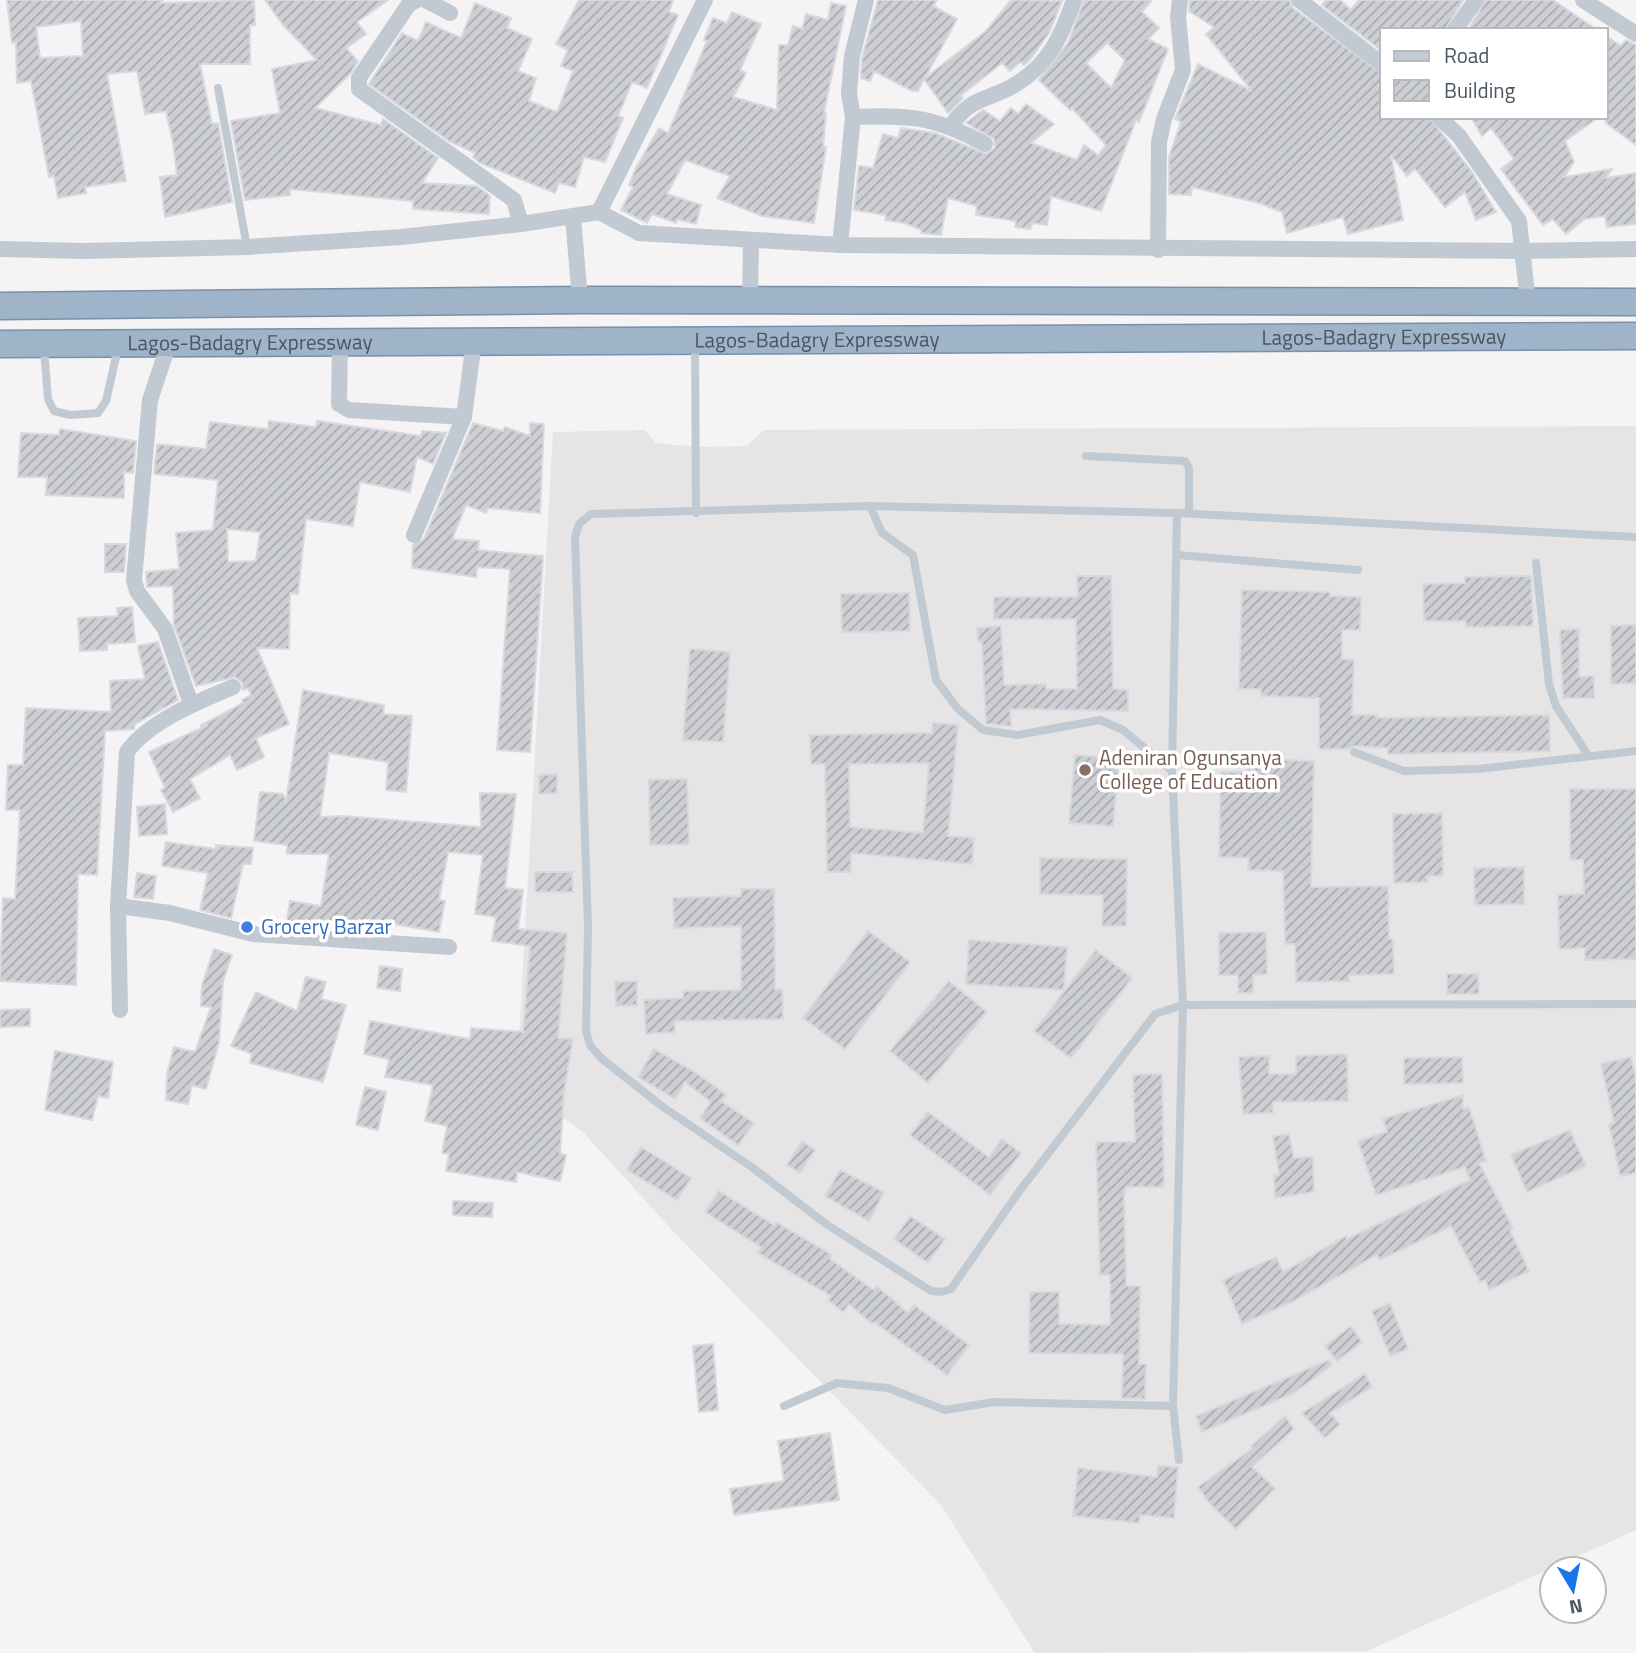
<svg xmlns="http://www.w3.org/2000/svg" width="1636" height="1653" viewBox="0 0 1636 1653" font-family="'Titillium Web',sans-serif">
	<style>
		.education { fill: #e6e4e5 }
		.building { fill: url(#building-hatch); stroke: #d7d9de; stroke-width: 2; fill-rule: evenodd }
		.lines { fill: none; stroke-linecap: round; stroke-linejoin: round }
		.trunk-casing { stroke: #7690ad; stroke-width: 29 }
		.service { stroke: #c1cad2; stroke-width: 8 }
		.minor { stroke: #c1cad2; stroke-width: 16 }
		.trunk { stroke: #9fb4c9; stroke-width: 26 }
		.education-dot { fill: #8d6e63; stroke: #fff; stroke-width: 2.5 }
		.shop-dot { fill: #3f7fe0; stroke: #fff; stroke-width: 2.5 }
		.labels { text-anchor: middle; stroke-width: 7; stroke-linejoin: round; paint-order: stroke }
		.street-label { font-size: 21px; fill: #4a5661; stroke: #fff }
		.education-label { font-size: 21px; fill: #785e54; stroke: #fff; text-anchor: start }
		.shop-label { font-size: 21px; fill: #366cbe; stroke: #fff; text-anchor: start }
	</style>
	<defs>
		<pattern id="building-hatch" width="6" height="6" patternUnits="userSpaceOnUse" patternTransform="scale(1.75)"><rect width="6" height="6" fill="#cdcfd5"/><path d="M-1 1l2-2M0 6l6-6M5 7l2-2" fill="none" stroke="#a8abb0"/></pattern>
	</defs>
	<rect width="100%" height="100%" fill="#f5f3f3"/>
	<polygon class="education" points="1636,426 1636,1530 1367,1651 1035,1653 941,1505 672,1230 583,1132 552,1110 516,1092 553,432 645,430 656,443 697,447 747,446 764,430"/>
	<g class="building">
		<path d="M7,0H162L161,3L254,0L255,25H250V64H200L212,124L218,123L232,202L165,217L160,177L177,175L173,143L166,111L145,114L137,71L107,74L126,181L85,187L86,193L58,198L54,176L49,177L31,81L17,83L16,42L12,43ZM81,21L83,56L40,58L36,27Z"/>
		<polygon points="265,0 388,0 357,22 366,34 346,48 358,61 350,74 315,108 381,125 383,119 438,158 422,183 477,186 490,196 489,214 413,209 413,201 290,189 290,195 245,200 231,121 280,113 272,69 317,60 284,26"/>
		<polygon points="579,0 673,0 669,12 678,15 647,88 632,82 618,116 623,118 605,162 584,157 575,187 559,183 555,193 480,163 473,157 475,153 449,141 369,84 402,33 418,41 426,22 461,38 475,3 511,18 507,28 532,39 518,71 536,78 529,101 557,112 573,71 561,66 568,50 556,44"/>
		<polygon points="878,0 937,0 933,6 957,19 925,78 986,31 1011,0 1062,1 1049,33 1029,61 1024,65 1020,62 1010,71 1002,63 960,96 963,98 948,113 924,79 918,91 912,91 874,71 870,81 861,78 862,58"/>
		<path d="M1084,0H1152L1142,12L1159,28L1148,39L1168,49L1139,122L1136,120L1101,211L1051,196L1047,225L1032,223L1031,229L1015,227L1016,221L976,215L977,206L948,198L941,235L921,233L922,230L904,223L885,220L886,215L854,210L859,166L873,168L883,134L898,138L901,128L935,133L986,154L995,148L994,139L966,123L983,110L1000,121L1011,108L1018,114L1026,104L1054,124L1031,143L1077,160L1084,145L1098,155L1106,145L1072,108L1070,110L1039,80L1068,43ZM1107,43L1125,60L1111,88L1086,63Z"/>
		<polygon points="1190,0 1289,0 1293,8 1382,74 1382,117 1429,117 1472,172 1496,212 1476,220 1465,192 1445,207 1415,169 1407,176 1391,155 1403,220 1348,234 1343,217 1287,233 1282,212 1259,203 1192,187 1191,195 1169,194 1169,157 1181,122 1175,119 1198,64 1252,91 1206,34 1214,27 1189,11"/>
		<polygon points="1326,0 1340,0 1351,10 1359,0 1463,0 1445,30 1382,30 1382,51 1322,5"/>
		<polygon points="1486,0 1553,0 1597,30 1468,30"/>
		<polygon points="831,3 846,6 824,112 826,113 823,146 826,147 814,223 762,216 717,198 730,176 685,160 667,194 701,205 696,224 677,219 676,223 652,214 647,223 621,210 633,187 629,185 635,170 659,128 668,133 707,41 704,40 713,18 727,23 732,12 761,24 740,70 746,73 733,97 777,110 779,45 788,45 793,26 802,29 806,14 828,20"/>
		<polygon points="1606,36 1621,46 1626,40 1636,45 1636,145 1606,123"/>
		<polygon points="1471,117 1599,117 1565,141 1574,162 1564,177 1612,169 1606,178 1636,173 1636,224 1607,227 1605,216 1585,219 1566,234 1553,219 1543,225 1501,169 1514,159 1491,128 1482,136"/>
		<path d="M269,421L316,427L317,421L421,436L422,431L446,433L433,464L417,457L410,492L360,482L353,526L306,519L298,594L290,593L289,649L257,648L289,724L256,738L264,757L237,770L230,755L190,779L200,798L173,812L161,790L165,788L149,752L208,725L200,726L243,703L242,700L251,695L248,688L243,690L242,682L235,677L196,686L174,625L173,586L147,587L146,572L179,569L176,533L213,530L218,480L154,474L157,444L206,449L210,422L268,429ZM227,529L260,532L256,561L228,562Z"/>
		<polygon points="473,423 503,431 505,427 530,436 530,423 544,424 540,513 488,508 486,513 466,505 452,539 479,541 478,550 543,556 530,752 497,750 510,569 477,567 476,577 412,568 413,545 424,539"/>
		<polygon points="60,429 136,441 133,473 124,472 124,498 46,495 47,477 18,477 21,433 59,435"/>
		<polygon points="105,544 126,544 124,572 105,572"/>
		<polygon points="1077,576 1111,576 1113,689 1128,690 1128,711 1010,709 1011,726 986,724 982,642 978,642 977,628 1001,626 1004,685 1046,684 1046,689 1077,689 1076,619 994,619 994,597 1078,597"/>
		<polygon points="1531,576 1533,626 1466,627 1466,621 1424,621 1423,584 1465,583 1465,577"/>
		<polygon points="1242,590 1330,592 1330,596 1361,597 1360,630 1342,630 1342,659 1354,660 1352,715 1377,715 1377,718 1549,715 1550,751 1388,754 1388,748 1354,746 1348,749 1319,749 1319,698 1261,696 1261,689 1239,689"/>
		<polygon points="909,593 910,631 842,632 841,594"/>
		<polygon points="132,607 135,642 107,644 107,650 80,651 78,618 118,616 117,608"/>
		<polygon points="1636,625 1636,683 1611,684 1611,626"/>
		<polygon points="1579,629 1579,677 1594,676 1594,698 1563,698 1560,630"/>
		<polygon points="158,642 178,700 135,724 134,729 105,731 97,875 78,874 76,985 0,981 3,898 15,899 20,810 6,810 8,765 23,765 26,708 111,712 110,681 145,679 138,646"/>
		<polygon points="690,649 730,652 723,742 683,740"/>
		<polygon points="303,690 384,705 383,714 412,716 406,792 386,790 388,762 329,753 320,817 343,816 481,827 480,793 516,794 505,888 523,890 518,929 567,933 558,1038 573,1039 564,1092 560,1154 566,1155 560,1181 517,1172 516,1182 446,1171 449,1154 442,1153 447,1126 425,1121 433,1085 385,1077 389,1059 364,1054 370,1021 470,1039 471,1028 523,1032 530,946 492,941 496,917 475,914 483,855 448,852 439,900 445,901 439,932 389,923 388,929 347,923 346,928 302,921 301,927 286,926 290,901 321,906 329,854 287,854 287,845 254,841 260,792 283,794 286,801"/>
		<path d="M933,723L958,725L948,836L974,838L972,864L851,853V872H827L825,764H811L810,735L932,733ZM929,763L923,833L850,827L849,764Z"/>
		<polygon points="1075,755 1119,759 1113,826 1069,823"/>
		<polygon points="1247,759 1314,761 1311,887 1388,886 1389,939 1393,939 1394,974 1349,975 1349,981 1296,982 1295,944 1285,944 1283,871 1248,870 1249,858 1219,857 1221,772 1247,772"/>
		<polygon points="557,774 557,793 539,794 539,775"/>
		<polygon points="687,779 689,844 650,845 649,780"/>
		<polygon points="1570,789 1636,789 1636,959 1585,960 1585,948 1559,949 1558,895 1584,894 1583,860 1570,860"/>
		<polygon points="165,804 167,834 139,836 137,807"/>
		<polygon points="1442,813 1443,876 1427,876 1427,882 1394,883 1393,814"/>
		<polygon points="166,842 216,849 216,845 253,848 251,864 243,864 231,918 200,910 208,873 162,866"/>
		<polygon points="1040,858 1127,859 1126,926 1102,926 1103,895 1040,894"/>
		<polygon points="1524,867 1524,904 1475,905 1474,868"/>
		<polygon points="535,872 572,872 573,892 535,892"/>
		<polygon points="137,873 156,876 153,899 134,897"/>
		<polygon points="741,889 774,889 775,989 782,989 783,1019 674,1021 675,1032 646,1034 644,1000 683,998 683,991 741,990 741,926 674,928 673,898 741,896"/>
		<polygon points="868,931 910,962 845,1049 803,1018"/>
		<polygon points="1266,932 1267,974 1253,975 1253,993 1238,993 1238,975 1219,975 1219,933"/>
		<polygon points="969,940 1067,947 1064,990 966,984"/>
		<polygon points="214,949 232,955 223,981 219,1042 206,1089 192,1085 188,1104 166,1100 167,1074 174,1047 195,1052 211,1007 201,1006 202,985"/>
		<polygon points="1096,950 1132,978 1071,1058 1034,1031"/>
		<polygon points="380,966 402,969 400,991 377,988"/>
		<polygon points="1447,974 1478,974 1479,994 1447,994"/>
		<polygon points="306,977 326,982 321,999 346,1005 323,1082 250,1063 252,1054 231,1046 256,992 297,1011"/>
		<polygon points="637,981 637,1005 616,1006 615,982"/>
		<polygon points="949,981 987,1012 928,1083 890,1051"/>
		<polygon points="30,1009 30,1026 0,1027 0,1010"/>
		<polygon points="654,1049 698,1074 726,1095 721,1101 754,1123 738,1145 700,1118 711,1102 685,1082 675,1099 638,1077"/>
		<polygon points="55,1051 113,1062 108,1098 98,1096 92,1120 45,1110"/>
		<polygon points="1347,1054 1348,1101 1273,1102 1273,1113 1243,1114 1239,1057 1269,1056 1269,1074 1296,1074 1296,1056"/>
		<polygon points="1462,1057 1463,1083 1404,1084 1404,1058"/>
		<polygon points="1631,1057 1636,1078 1636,1173 1620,1176 1609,1124 1614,1123 1601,1064"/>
		<polygon points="1162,1074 1164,1187 1126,1187 1124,1197 1126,1286 1140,1286 1139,1364 1146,1364 1145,1399 1122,1398 1123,1354 1029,1353 1030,1292 1059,1292 1059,1324 1110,1325 1110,1275 1100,1275 1096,1142 1135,1142 1133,1075"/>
		<polygon points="365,1087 386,1092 378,1130 356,1125"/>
		<polygon points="1463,1095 1463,1109 1469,1107 1486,1161 1479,1163 1513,1228 1510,1230 1529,1271 1489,1290 1485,1280 1480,1282 1451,1226 1380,1260 1377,1255 1292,1302 1242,1324 1223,1280 1276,1257 1283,1272 1346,1236 1347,1239 1470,1180 1465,1167 1376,1195 1358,1141 1387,1132 1383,1119"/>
		<polygon points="928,1112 989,1157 1002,1139 1021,1153 990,1195 910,1135"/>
		<polygon points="1570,1130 1586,1166 1527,1192 1511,1155"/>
		<polygon points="1289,1134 1294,1158 1313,1157 1314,1192 1275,1198 1274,1175 1279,1175 1273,1136"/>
		<polygon points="802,1141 815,1150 800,1173 787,1165"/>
		<polygon points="641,1147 691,1178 677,1200 627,1170"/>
		<polygon points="840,1170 884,1192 869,1221 825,1196"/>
		<polygon points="719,1191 774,1225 776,1222 832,1255 830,1259 874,1290 877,1286 908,1313 914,1305 969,1345 947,1375 874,1322 872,1324 849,1304 843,1312 828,1300 831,1296 758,1253 761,1247 705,1212"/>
		<polygon points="453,1201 493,1203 492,1217 453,1215"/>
		<polygon points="910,1216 945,1239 928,1263 894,1239"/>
		<polygon points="1390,1303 1408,1349 1390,1356 1372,1311"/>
		<polygon points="1351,1326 1362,1342 1337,1361 1325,1346"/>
		<polygon points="713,1344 718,1410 699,1412 693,1346"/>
		<polygon points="1329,1360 1332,1365 1294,1393 1202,1432 1196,1416"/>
		<polygon points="1365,1374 1372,1387 1330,1413 1340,1424 1325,1438 1302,1413"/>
		<polygon points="1285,1416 1294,1429 1252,1467 1275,1488 1236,1529 1210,1504 1198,1487 1253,1448 1251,1446"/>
		<polygon points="830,1433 839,1500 734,1515 730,1489 784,1481 778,1441"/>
		<polygon points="1158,1466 1178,1467 1174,1518 1140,1515 1139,1523 1073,1516 1078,1468 1157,1477"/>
	</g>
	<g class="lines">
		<g class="trunk-casing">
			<g id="trunk">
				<polyline points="0,306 580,300 1636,302"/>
				<path id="s1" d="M0,344L1636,336"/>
			</g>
		</g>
		<g class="service">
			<polyline points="218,88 247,247"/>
			<polyline points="695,344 696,513"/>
			<polyline points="44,349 48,399 54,411 70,415 98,413 106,401 118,348"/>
			<polyline points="1086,456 1185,461 1189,468 1189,513"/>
			<polyline points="870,506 882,533 913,555 936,680 958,709 983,730 1018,735 1100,720 1123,730 1172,771"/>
			<polyline points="1177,513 1172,771 1183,1005 1173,1406 1179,1460"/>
			<polyline points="1636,537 1177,513 870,506 591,514 579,524 575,537 588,928 586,1031 590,1045 601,1058 663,1107 753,1168 826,1224 931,1291 941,1292 951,1289 1018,1193 1155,1014 1183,1005 1636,1004"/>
			<polyline points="1177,555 1358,570"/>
			<polyline points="1536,563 1549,684 1556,706 1588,755"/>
			<polyline points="1354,752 1404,771 1478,769 1636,751"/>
			<polyline points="784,1406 837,1383 888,1388 945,1410 994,1402 1173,1406"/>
		</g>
		<g class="minor">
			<polyline points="417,0 409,4 359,78 359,89 514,200 521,224"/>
			<polyline points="425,0 450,13"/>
			<polyline points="1299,0 1382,64"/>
			<polyline points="1583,0 1636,34"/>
			<polyline points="1455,30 1476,0"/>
			<path d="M853,117C910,115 933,116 985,144"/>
			<polyline points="1439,117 1459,136 1519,221 1528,302"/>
			<path d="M951,126C970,97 986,101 1013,86C1049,65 1061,37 1074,0"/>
			<polyline points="599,212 705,0"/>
			<polyline points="573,217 580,300"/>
			<polyline points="840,245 853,117 849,94 852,56 866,0"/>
			<polyline points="0,249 84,251 247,247 401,237 521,224 599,212 639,233 840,245 1524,251 1636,249"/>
			<polyline points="1158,250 1159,142 1164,119 1183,70 1178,17 1180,0"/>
			<polyline points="750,300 751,241"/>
			<polyline points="170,340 150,400 134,580 137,591 165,629 191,704"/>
			<polyline points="340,340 339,404 349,410 464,417 474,341"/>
			<polyline points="414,535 464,417"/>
			<path d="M233,687C199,701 148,722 127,752L118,906L170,913L253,934L449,947"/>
			<polyline points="118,906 120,1010"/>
		</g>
		<use href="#trunk" class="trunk"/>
	</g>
	<circle class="education-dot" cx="1085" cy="770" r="7"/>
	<circle class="shop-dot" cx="247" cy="927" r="7"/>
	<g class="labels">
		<g class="street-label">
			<text dy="7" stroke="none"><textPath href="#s1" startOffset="1384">Lagos-Badagry Expressway</textPath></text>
			<text dy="7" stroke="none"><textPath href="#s1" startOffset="817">Lagos-Badagry Expressway</textPath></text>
			<text dy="7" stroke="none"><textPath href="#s1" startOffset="250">Lagos-Badagry Expressway</textPath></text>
		</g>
		<g class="education-label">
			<text x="1099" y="765">Adeniran Ogunsanya<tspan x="1099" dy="24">College of Education</tspan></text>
		</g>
		<g class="shop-label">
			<text x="261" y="934">Grocery Barzar</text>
		</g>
	</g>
	<rect x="1380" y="28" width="228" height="91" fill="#ffffff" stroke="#b7bbc0" stroke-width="2"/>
	<rect x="1394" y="51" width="35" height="10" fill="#c1cad2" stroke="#b7bbc0" stroke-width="2"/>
	<text x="1444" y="63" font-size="21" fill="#4a5661">Road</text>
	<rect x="1394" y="80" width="35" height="21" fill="url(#building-hatch)" stroke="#b7bbc0" stroke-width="2"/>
	<text x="1444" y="98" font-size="21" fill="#4a5661">Building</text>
	<g transform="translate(1573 1590) rotate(170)"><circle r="33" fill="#ffffff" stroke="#b7bbc0" stroke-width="2"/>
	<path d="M0-5L12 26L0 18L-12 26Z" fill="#1a73e8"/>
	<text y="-10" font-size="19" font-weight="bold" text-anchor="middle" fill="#4a5661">N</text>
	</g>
</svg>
